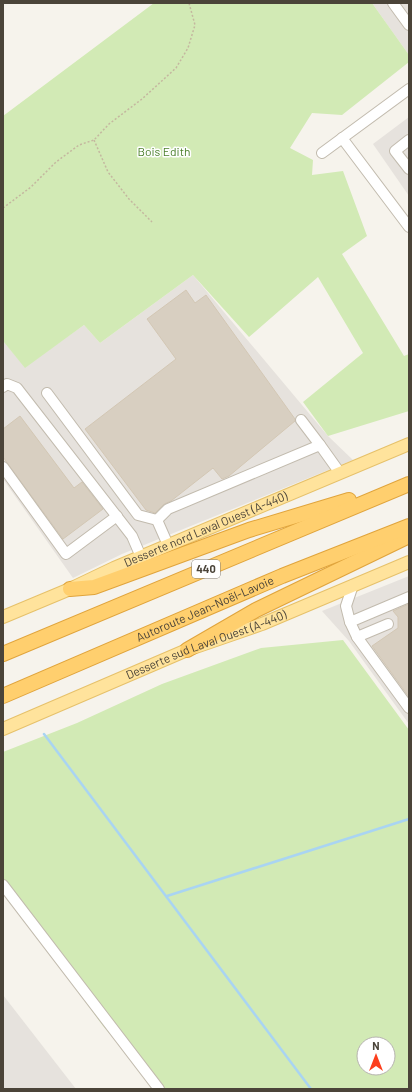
<svg xmlns="http://www.w3.org/2000/svg" width="412" height="1092" viewBox="0 0 412 1092" font-family="Barlow,sans-serif">
	<style>
		.industrial { fill: #e6e2dd }
		.green { fill: #d2eab5; fill-rule: evenodd }
		.lines { fill: none; stroke-linecap: round; stroke-linejoin: round }
		.stream { stroke: #a9d4f2; stroke-width: 2.5 }
		.building { fill: #d8cfc1; stroke: #d3c7b4 }
		.minor-casing { stroke: #c2bbae; stroke-width: 12 }
		.major-casing { stroke: #e6c16a; stroke-width: 14 }
		.highway-casing { stroke: #e0a43c; stroke-width: 16 }
		.path { stroke: #c4b79f; stroke-width: 1.5; stroke-dasharray: 2 2; stroke-linecap: butt }
		.minor { stroke: #fff; stroke-width: 10 }
		.major { stroke: #ffe39c; stroke-width: 12 }
		.highway { stroke: #ffcf6e; stroke-width: 14 }
		.labels { text-anchor: middle; stroke-width: 3; stroke-linejoin: round; paint-order: stroke }
		.shield { fill: #fff; stroke: #817c74; stroke-width: 1 }
		.shield-label { font-size: 11px; font-weight: bold; fill: #4b4439 }
		.park-label { font-size: 12px; fill: #4a7f2a; stroke: #fff }
		.street-label { font-size: 12px; fill: #4b4439; stroke: #fff }
	</style>
	<rect width="100%" height="100%" fill="#f6f3ec"/>
	<g class="industrial">
		<polygon points="372,3 409,3 409,55"/>
		<polygon points="409,117 409,196 373,144"/>
		<polygon points="193,275 328,436 353,460 122,554 73,578 3,479 3,341 25,367 84,325 100,343"/>
		<polygon points="409,576 409,724 349,641 322,611"/>
		<polygon points="3,995 76,1089 3,1089"/>
	</g>
	<g class="green">
		<polygon points="154,3 372,3 409,55 409,62 342,115 312,113 290,148 313,160 312,175 343,171 367,236 342,254 404,356 409,354 409,411 328,436 303,402 363,353 318,277 249,337 193,275 100,343 84,325 25,368 3,341 3,116"/>
		<path d="M343,640L409,730V1089H157L103,1026L3,889V752L77,723L162,684L261,648ZM364,1044H388V1068H364Z"/>
	</g>
	<g class="lines">
		<g class="stream">
			<polyline points="44,734 311,1089"/>
			<polyline points="167,896 409,819"/>
		</g>
	</g>
	<g class="building">
		<polygon points="186,290 195,303 206,295 295,419 295,421 229,476 222,479 213,468 171,501 164,504 155,513 146,510 85,429 176,359 147,319"/>
		<polygon points="20,416 74,488 82,482 103,509 63,539 3,457 3,429"/>
		<polygon points="409,604 409,697 372,646 398,628 398,617 393,611"/>
	</g>
	<g class="lines">
		<g class="minor-casing">
			<g id="minor">
				<polyline points="393,3 409,25"/>
				<polyline points="342,138 409,227"/>
				<polyline points="409,140 395,151 409,169"/>
				<polyline points="322,153 409,89"/>
				<polyline points="3,387 7,384 17,388 132,536 141,557"/>
				<polyline points="47,393 138,515 157,520"/>
				<polyline points="301,420 320,445"/>
				<polyline points="3,467 66,554 117,516"/>
				<polyline points="168,545 157,520 168,509 320,445 340,473"/>
				<polyline points="353,585 346,606 350,622 409,597"/>
				<polyline points="350,622 357,637 388,624"/>
				<polyline points="357,637 409,708"/>
				<polyline points="3,885 159,1089"/>
			</g>
		</g>
		<g class="major-casing">
			<g id="major">
				<path id="s1" d="M3,617L70,589L114,568L409,444"/>
				<path id="s2" d="M3,729L187,650L262,624L409,562"/>
			</g>
		</g>
		<g class="highway-casing">
			<g id="highway">
				<polyline points="70,589 94,587 249,530 349,500"/>
				<polyline points="187,650 256,610 409,536"/>
				<polyline points="3,654 409,484"/>
				<path id="s3" d="M3,696L282,576L409,526"/>
			</g>
		</g>
		<g class="path">
			<polyline points="94,140 108,172 129,199 152,222"/>
			<polyline points="3,208 31,187 56,162 79,145 94,140 109,124 142,99 176,68 188,48 195,25 189,3"/>
		</g>
		<use href="#minor" class="minor"/>
		<use href="#major" class="major"/>
		<use href="#highway" class="highway"/>
	</g>
	<g class="labels">
		<rect class="shield" x="192" y="560" width="28" height="18" rx="3"/>
		<g class="shield-label">
			<text x="206" y="573">440</text>
		</g>
		<g class="park-label">
			<text x="164" y="156">Bois Edith</text>
		</g>
		<g class="street-label">
			<text dy="4" stroke="none"><textPath href="#s1" startOffset="221">Desserte nord Laval Ouest (A-440)</textPath></text>
			<text dy="4" stroke="none"><textPath href="#s3" startOffset="220">Autoroute Jean-Noël-Lavoie</textPath></text>
			<text dy="4" stroke="none"><textPath href="#s2" startOffset="220">Desserte sud Laval Ouest (A-440)</textPath></text>
		</g>
	</g>
	<rect width="412" height="1092" fill="none" stroke="#4b4439" stroke-width="8"/>
	<g transform="translate(376 1056)"><circle r="19" fill="#ffffff" stroke="#b7b4b0"/>
	<path d="M0-3L7 15L0 10L-7 15Z" fill="#fc3f1d"/>
	<text y="-6" font-size="11" font-weight="bold" text-anchor="middle" fill="#4b4439">N</text>
	</g>
</svg>
